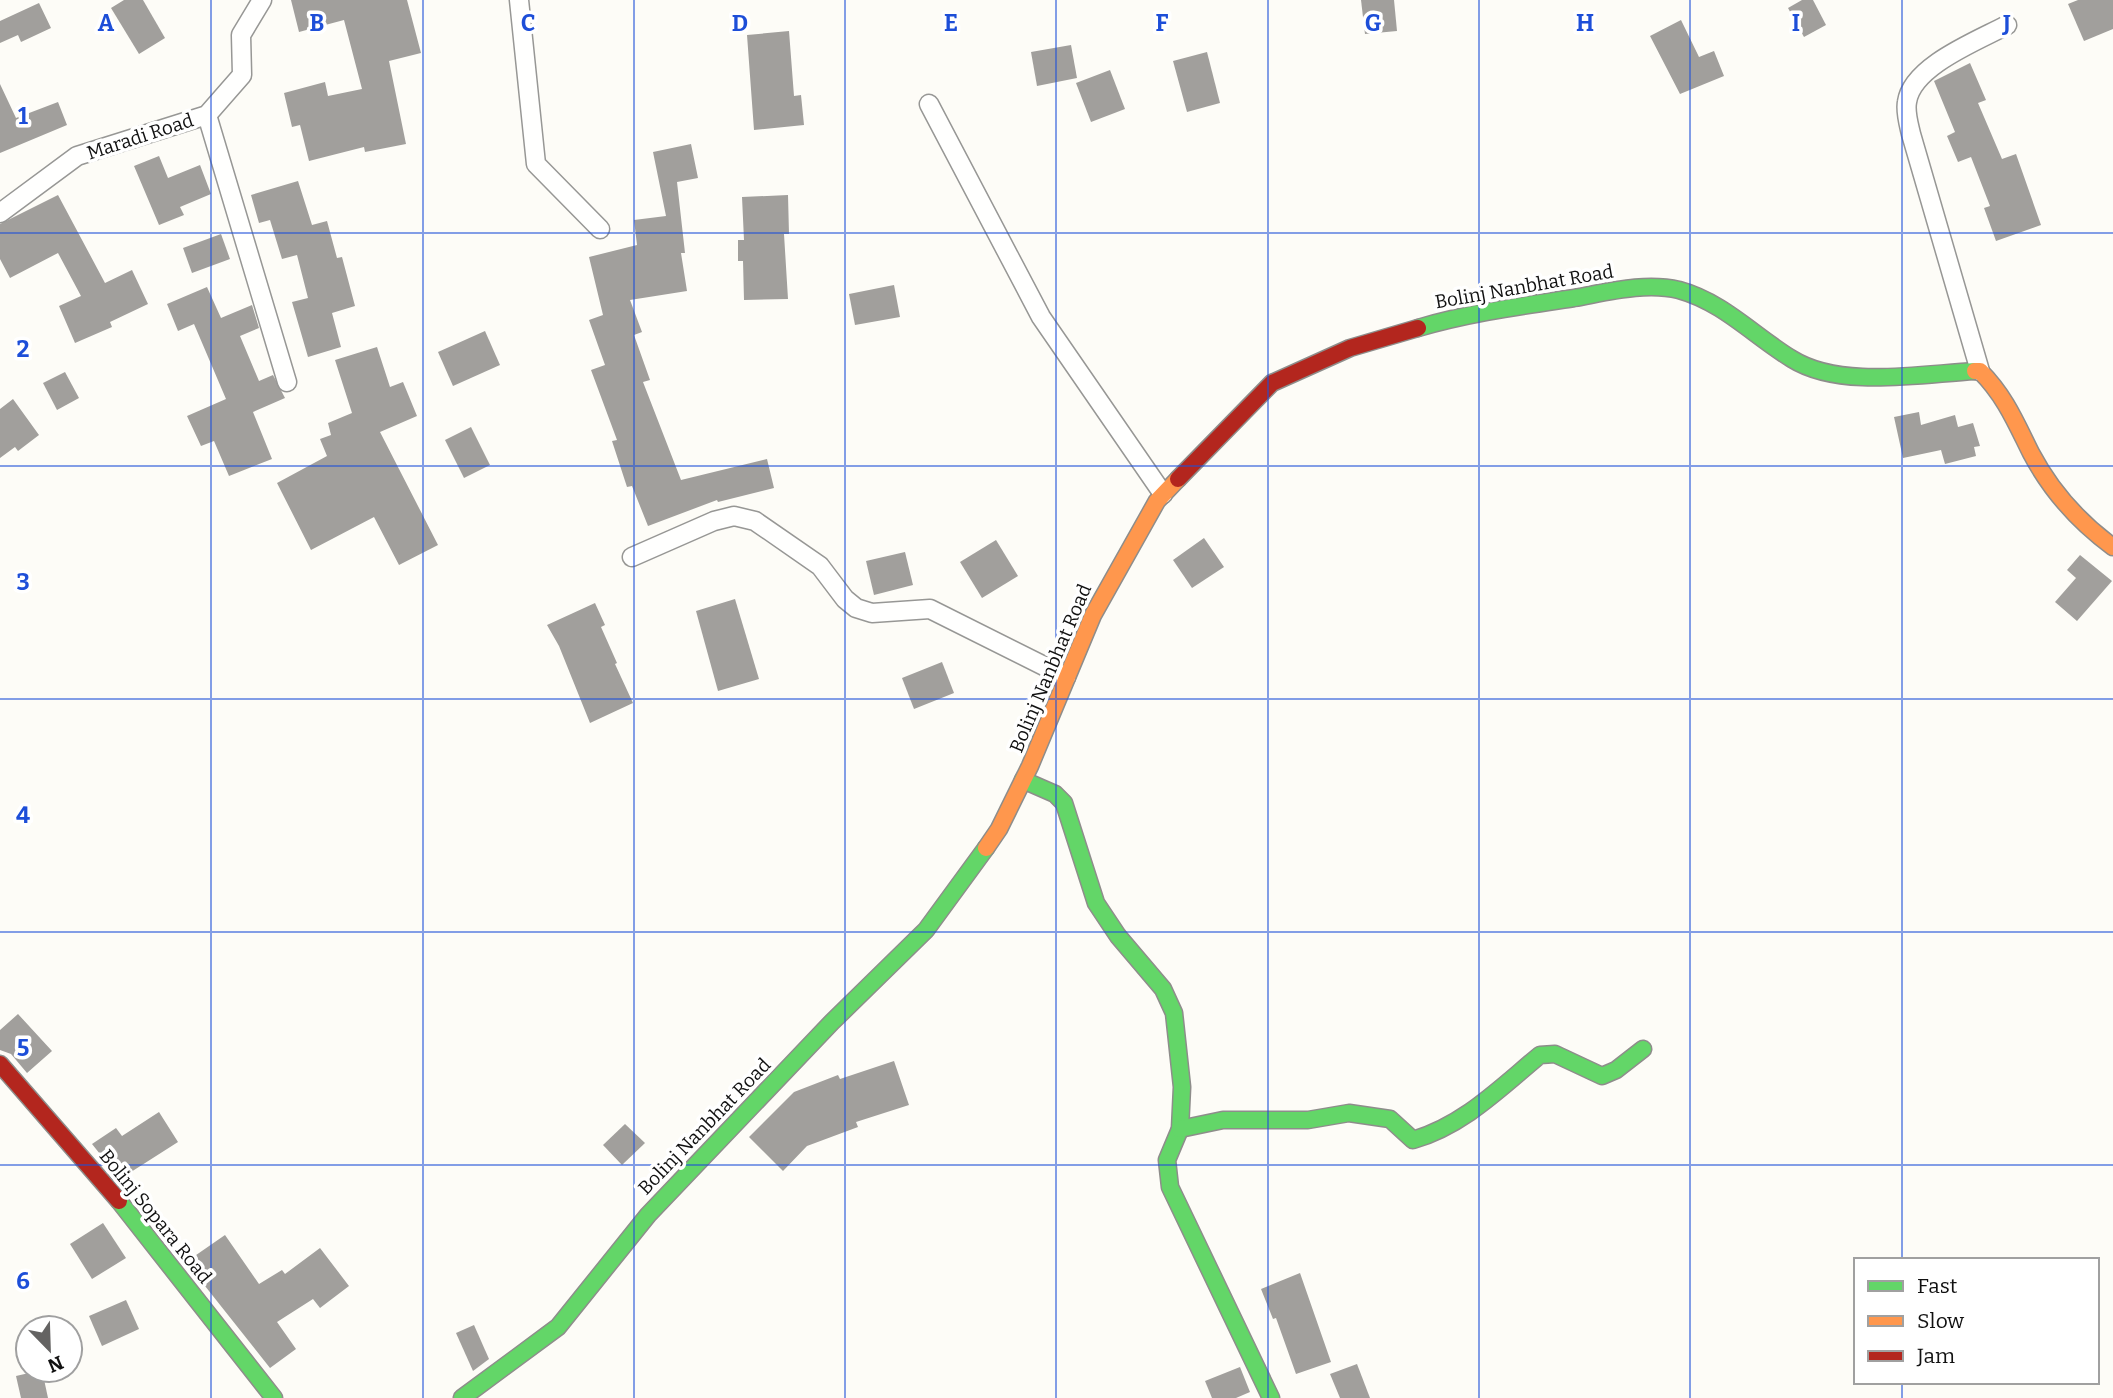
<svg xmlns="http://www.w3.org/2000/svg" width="2113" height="1398" viewBox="0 0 2113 1398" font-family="Bitter,serif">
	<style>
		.building { fill: #a19f9c }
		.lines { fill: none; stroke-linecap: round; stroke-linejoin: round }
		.street-casing { stroke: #979795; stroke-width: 21 }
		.fast-casing { stroke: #8e8d8b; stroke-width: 19 }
		.slow-casing { stroke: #8e8d8b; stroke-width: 19 }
		.jam-casing { stroke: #8e8d8b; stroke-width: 19 }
		.street { stroke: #fffffe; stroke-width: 18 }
		.fast { stroke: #63d668; stroke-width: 16 }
		.slow { stroke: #ff974d; stroke-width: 16 }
		.jam { stroke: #b3261e; stroke-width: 16 }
		.grid { fill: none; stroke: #1d4ed8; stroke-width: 2; stroke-opacity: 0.55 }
		.labels { text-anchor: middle; stroke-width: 7; stroke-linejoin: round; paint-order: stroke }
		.street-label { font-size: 19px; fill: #111; stroke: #fff }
		.grid-label { font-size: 23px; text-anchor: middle; font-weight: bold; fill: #1d4ed8; stroke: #fff; stroke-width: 7; stroke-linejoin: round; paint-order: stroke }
	</style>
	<rect width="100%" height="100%" fill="#fdfcf7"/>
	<g class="building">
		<polygon points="124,0 143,0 165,38 139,54 111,8"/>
		<polygon points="291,0 407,0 421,53 389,61 406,144 365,152 364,147 309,161 300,125 292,127 284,93 325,82 328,96 362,89 344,20 299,32"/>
		<polygon points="1361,0 1394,0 1397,31 1365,34"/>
		<polygon points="1802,0 1813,0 1826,25 1804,37 1788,8"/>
		<polygon points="2078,0 2113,0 2113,29 2084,41 2068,4"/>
		<polygon points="39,3 51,28 21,42 18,35 0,43 0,21"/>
		<polygon points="1681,20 1699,57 1714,51 1724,76 1680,94 1650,36"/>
		<polygon points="789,31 794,96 801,95 804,125 754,130 747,35"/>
		<polygon points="1071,45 1077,78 1037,86 1031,52"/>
		<polygon points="1207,52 1220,103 1187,112 1173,61"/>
		<polygon points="1970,63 1986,100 1978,103 2002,159 2016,154 2041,225 1996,241 1984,208 1990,206 1971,157 1958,162 1947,136 1955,132 1934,81"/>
		<polygon points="1110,70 1125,109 1091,122 1076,83"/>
		<polygon points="0,84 16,118 58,102 67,125 0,153"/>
		<polygon points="691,144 698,178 677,182 685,253 681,253 687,291 630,300 642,332 634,335 650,380 643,382 681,480 767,459 774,488 718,502 717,500 648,526 632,486 627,487 612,441 617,440 591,370 605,365 589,320 603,315 589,257 637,245 634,220 666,216 653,152"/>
		<polygon points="159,156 168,178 200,165 211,194 180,207 184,215 159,225 134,166"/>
		<polygon points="298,181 312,225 327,221 337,258 342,257 355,306 332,313 341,347 308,357 292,302 308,298 297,255 282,259 270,220 259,223 251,195"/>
		<polygon points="58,195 105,283 132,270 148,304 110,322 112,327 75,343 59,306 81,296 58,253 10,278 0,259 0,224"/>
		<polygon points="788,195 789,234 784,234 788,299 744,300 743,261 738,261 738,240 744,240 742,197"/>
		<polygon points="221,234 230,259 192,273 183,248"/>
		<polygon points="894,285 900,317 855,325 849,294"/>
		<polygon points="207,287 221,318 252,305 259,328 240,336 259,381 273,375 285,398 253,412 272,459 229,476 214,441 201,446 187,416 226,399 194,324 178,331 167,304"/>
		<polygon points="485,331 500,365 453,386 438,352"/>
		<polygon points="377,347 390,387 403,382 417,416 380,432 438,545 399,565 374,517 311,550 277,483 327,456 320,439 331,435 328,423 352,413 335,360"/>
		<polygon points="65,372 79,398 57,410 43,383"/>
		<polygon points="13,399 39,435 18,451 15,447 0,458 0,409"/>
		<polygon points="1919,412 1921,425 1955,415 1958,427 1973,423 1980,446 1974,447 1976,456 1945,464 1941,450 1903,458 1894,417"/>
		<polygon points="471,427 490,465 464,478 445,440"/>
		<polygon points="1204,538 1224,567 1192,588 1173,560"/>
		<polygon points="996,540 1018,576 982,598 960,562"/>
		<polygon points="905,552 913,585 874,595 866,561"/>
		<polygon points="2080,555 2112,581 2077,621 2055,602 2076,578 2067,570"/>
		<polygon points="735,599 759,679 718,691 696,611"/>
		<polygon points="595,603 605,625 601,627 617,663 615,664 633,703 590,723 559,646 547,625"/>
		<polygon points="942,662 954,693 914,709 902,678"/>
		<polygon points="18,1014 52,1051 27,1073 11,1054 0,1050 0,1030"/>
		<polygon points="894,1061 909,1105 856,1122 858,1127 807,1146 783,1171 749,1137 794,1092 838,1075 840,1079"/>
		<polygon points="159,1112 178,1142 120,1179 92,1144 116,1128 122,1136"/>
		<polygon points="625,1124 645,1143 622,1165 603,1145"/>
		<polygon points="103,1223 126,1258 92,1279 70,1244"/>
		<polygon points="225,1235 259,1284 282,1270 285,1274 320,1248 349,1286 320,1308 313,1299 277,1322 296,1349 270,1368 186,1262"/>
		<polygon points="1300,1273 1331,1362 1296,1374 1276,1318 1273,1319 1261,1289"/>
		<polygon points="126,1300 139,1329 102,1346 89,1316"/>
		<polygon points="474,1325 489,1359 473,1371 456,1333"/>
		<polygon points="1357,1364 1370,1398 1340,1398 1330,1374"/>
		<polygon points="1240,1367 1250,1392 1236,1398 1212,1398 1205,1381"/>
		<polygon points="42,1370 48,1398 21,1398 16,1376"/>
	</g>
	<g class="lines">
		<g class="street-casing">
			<g id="street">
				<polyline points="519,0 536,164 600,229"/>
				<polyline points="929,104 1041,317 1163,494"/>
				<polyline points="207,115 287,382"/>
				<polyline points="0,213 77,156 207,115 242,75 241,35 262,0"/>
				<path d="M1980,371L1911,134C1909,125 1905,112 1907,102C1912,66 1977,41 2007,25"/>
				<polyline points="632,557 714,521 734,516 755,521 820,566 845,599 856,608 872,613 930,609 1066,677"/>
			</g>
		</g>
		<g class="fast-casing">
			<g id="fast">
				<path d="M1418,328C1469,313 1521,306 1574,298C1608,292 1645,282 1679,290C1723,302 1754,336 1792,359C1840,389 1920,374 1975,371"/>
				<polyline points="1023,780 1055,794 1064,803 1096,903 1118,936 1163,989 1174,1013 1182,1087 1180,1129 1167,1160 1170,1187 1271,1398"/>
				<path d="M1180,1129L1223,1120H1308L1349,1113L1390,1119L1413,1140C1464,1125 1500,1088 1540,1055L1555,1054L1602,1076L1616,1070L1643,1049"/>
				<polyline points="119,1201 274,1398"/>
				<polyline points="462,1398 558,1327 648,1215 832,1022 926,930 986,848"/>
			</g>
		</g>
		<g class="slow-casing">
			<g id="slow">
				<path d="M1975,371H1980C2005,396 2016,423 2031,453C2051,491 2079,522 2113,547"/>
				<polyline points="986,848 999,829 1030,766 1093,615 1157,501 1178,479"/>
			</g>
		</g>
		<g class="jam-casing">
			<g id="jam">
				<polyline points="1178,479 1272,383 1350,348 1418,328"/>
				<polyline points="0,1064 119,1201"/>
			</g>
		</g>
		<use href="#street" class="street"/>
		<use href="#fast" class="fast"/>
		<use href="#slow" class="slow"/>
		<use href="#jam" class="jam"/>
	</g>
	<path class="grid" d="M211,0V1398M423,0V1398M634,0V1398M845,0V1398M1056,0V1398M1268,0V1398M1479,0V1398M1690,0V1398M1902,0V1260M0,233H2113M0,466H2113M0,699H2113M0,932H2113M0,1165H2113M1902,1382V1398"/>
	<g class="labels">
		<g class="street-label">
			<text transform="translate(140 136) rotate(-18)" y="7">Maradi Road</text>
			<text transform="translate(1524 286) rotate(-10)" y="7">Bolinj Nanbhat Road</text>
			<text transform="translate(1050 668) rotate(-67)" y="7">Bolinj Nanbhat Road</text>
			<text transform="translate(704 1126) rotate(-46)" y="7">Bolinj Nanbhat Road</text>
			<text transform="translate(156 1216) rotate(51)" y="7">Bolinj Sopara Road</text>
		</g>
	</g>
	<g class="grid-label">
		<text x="106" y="31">A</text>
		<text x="317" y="31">B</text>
		<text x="528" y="31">C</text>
		<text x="740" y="31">D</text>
		<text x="951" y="31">E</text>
		<text x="1162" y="31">F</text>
		<text x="1373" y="31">G</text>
		<text x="1585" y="31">H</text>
		<text x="1796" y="31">I</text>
		<text x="2007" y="31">J</text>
		<text x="23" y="124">1</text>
		<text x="23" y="357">2</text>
		<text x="23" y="590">3</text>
		<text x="23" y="823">4</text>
		<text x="23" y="1056">5</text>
		<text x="23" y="1289">6</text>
	</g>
	<rect x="1854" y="1258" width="245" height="126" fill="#ffffff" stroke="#a0a0a0" stroke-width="2"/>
	<rect x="1868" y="1281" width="35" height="10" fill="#63d668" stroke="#a0a0a0" stroke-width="2"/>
	<text x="1917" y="1293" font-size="21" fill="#111111">Fast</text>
	<rect x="1868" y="1316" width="35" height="10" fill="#ff974d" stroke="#a0a0a0" stroke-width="2"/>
	<text x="1917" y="1328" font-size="21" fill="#111111">Slow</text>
	<rect x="1868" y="1351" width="35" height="10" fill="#b3261e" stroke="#a0a0a0" stroke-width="2"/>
	<text x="1917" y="1363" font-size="21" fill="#111111">Jam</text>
	<g transform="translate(49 1349) rotate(157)"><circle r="33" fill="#ffffff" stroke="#a0a0a0" stroke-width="2"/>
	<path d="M0-5L12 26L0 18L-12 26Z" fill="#646362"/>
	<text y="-10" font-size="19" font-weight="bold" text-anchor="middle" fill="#111111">N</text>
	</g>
</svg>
